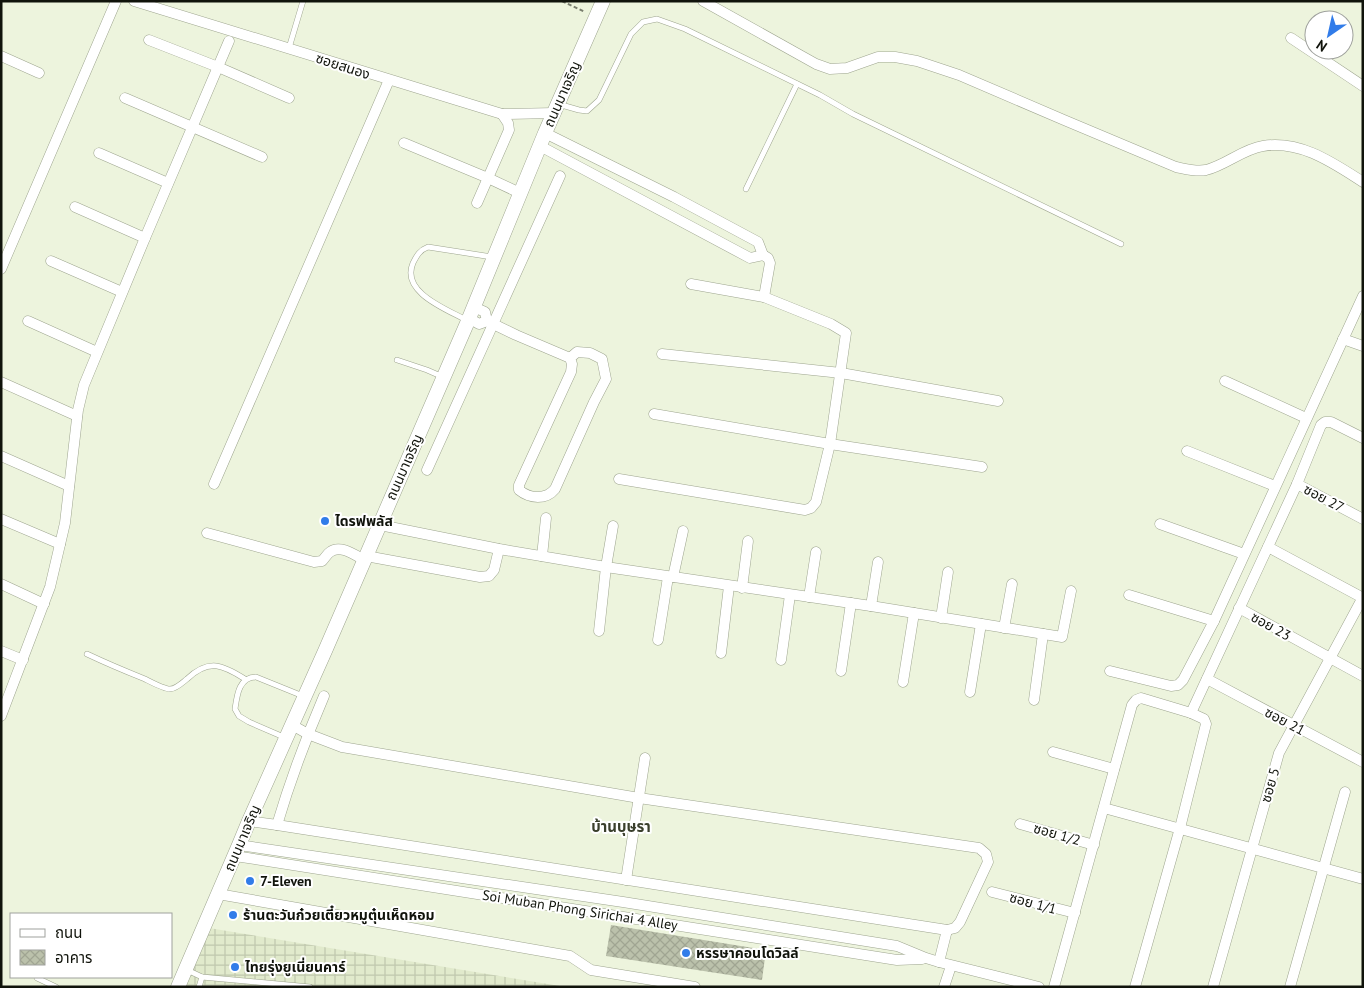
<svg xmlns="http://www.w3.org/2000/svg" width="1364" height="988" viewBox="0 0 1364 988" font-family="'PT Sans','Noto Sans Thai',sans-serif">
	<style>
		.industrial { fill: url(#industrial-grid) }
		.building { fill: url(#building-cross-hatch) }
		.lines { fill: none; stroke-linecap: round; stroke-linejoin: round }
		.lane-casing { stroke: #9ea58f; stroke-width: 6 }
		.street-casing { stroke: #9ea58f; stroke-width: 11 }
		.secondary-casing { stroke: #9ea58f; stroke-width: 15 }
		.path { stroke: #797e6e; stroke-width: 2; stroke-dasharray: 4 2.5; stroke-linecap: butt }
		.lane { stroke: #fff; stroke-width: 5 }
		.street { stroke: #fff; stroke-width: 10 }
		.secondary { stroke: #fff; stroke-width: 14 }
		.poi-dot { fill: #317ce9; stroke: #fff; stroke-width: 2 }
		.labels { text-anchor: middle; stroke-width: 4; stroke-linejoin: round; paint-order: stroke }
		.street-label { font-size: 14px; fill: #10130b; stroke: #fff }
		.poi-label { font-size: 14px; font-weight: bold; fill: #10130b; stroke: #fff; text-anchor: start }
		.neighbourhood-label { font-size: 15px; font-weight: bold; fill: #3a3f2c; stroke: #fff }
	</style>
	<defs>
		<pattern id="industrial-grid" width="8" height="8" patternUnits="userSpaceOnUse" patternTransform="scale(1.25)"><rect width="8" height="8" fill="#e1eacc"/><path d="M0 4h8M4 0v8" fill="none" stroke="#c0c8ae"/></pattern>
		<pattern id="building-cross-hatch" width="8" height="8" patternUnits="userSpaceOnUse" patternTransform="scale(1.25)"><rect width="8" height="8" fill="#bbc1ab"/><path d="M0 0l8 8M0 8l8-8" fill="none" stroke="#a0a592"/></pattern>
	</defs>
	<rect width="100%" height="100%" fill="#edf4dd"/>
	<polygon class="industrial" points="209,928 566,987 185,987"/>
	<polygon class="building" points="611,925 766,950 762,980 606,956"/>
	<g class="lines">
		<g class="lane-casing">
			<g id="lane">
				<polyline points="289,48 303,1"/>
				<polyline points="558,104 579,110 587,111 599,100 631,34 643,22 657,19 685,29 820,95 853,114 1121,244"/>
				<polyline points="746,189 797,84"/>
				<path d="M468,321C449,310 400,293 413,263C417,255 420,250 428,247L492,257"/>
				<polyline points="397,360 427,370 443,377"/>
				<path d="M87,654C106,663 125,671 145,679C151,682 164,689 170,689C176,689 182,683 187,679C209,658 223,665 245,679"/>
				<path d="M286,738L249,722L239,716L235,709C237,695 239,677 256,677L303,696"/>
				<polyline points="187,970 202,977 310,987"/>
				<polyline points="37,978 56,987"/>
				<polyline points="199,987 202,977"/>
			</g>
		</g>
		<g class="street-casing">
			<g id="street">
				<polyline points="134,1 502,114 554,113"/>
				<path d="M703,1L816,64L830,69L847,68L878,57H895L917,61L959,75L1064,120L1176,167C1186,169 1196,172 1206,170C1226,165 1243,149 1263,146C1301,140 1333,163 1363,182"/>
				<polyline points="1291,38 1363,86"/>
				<polyline points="149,40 218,67 289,98"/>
				<polyline points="1,56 39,73"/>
				<polyline points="125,98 262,157"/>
				<polyline points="545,133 674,197 758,242 763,255"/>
				<polyline points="404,143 488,178 520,193"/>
				<polyline points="540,146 750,258 763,255 768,258 770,263 764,297"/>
				<polyline points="99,153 168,183"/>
				<polyline points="477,203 509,130 508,123 502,114"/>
				<polyline points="75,207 145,238"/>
				<polyline points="51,261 122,292"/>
				<polyline points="1,269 116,1"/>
				<polyline points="474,307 485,312 487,321"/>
				<polyline points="469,318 479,324 487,321"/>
				<polyline points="28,321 97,352"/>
				<path d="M487,321L516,335L563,355L570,358L572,364L571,372L519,485V490C530,499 546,500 555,489L594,402L606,379L602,359L590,353L577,352L570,358"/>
				<polyline points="1343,339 1363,346"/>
				<polyline points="662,354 841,373 998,401"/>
				<polyline points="1225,381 1306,418"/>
				<polyline points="1,382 77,416"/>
				<polyline points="654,414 830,444 982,467"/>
				<polyline points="1187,451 1275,486"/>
				<polyline points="1,456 69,486"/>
				<polyline points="427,470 560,176"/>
				<polyline points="619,479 805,510 811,508 816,502 830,444 846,333 831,324 764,297 691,284"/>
				<polyline points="214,484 389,80"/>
				<polyline points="1297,484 1363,519"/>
				<polyline points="1,519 60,544"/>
				<polyline points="1160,524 1244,554"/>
				<polyline points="380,525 499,549 606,567 871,606 1062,637 1071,591"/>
				<path d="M207,533L314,562L322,561C325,558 327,554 330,552C340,544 355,555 364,560"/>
				<polyline points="1268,547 1363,598"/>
				<polyline points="366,556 480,577 489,576 494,570 499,549"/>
				<polyline points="542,556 546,518"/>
				<polyline points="673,577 683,531"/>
				<polyline points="1,584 44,604"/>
				<polyline points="742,588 748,541"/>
				<polyline points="1129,595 1214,621"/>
				<polyline points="809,597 816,552"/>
				<polyline points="871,606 878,562"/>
				<polyline points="1239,608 1363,676"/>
				<polyline points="941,618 948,572"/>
				<polyline points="1004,628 1012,584"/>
				<polyline points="599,631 606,567 613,526"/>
				<polyline points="658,640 668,577"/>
				<polyline points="1,651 23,660"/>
				<polyline points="721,653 729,586"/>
				<polyline points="781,660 790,595"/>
				<polyline points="841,671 851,603"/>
				<polyline points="1110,671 1171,686 1178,685 1183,680 1214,621 1363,296"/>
				<polyline points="1207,679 1363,762"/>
				<polyline points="903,682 914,613"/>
				<polyline points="970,692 981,624"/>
				<polyline points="1034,700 1043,634"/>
				<polyline points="1191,713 1297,484 1321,425 1325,422 1331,422 1363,438"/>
				<polyline points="1,716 50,587 65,523 78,410 84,385 145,238 229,41"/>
				<polyline points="1053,752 1114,769"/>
				<polyline points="1104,808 1363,879"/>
				<polyline points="249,821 277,825 947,930 955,928 960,922 988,862 986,854 979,848 639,798 342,747 308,734 292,725"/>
				<polyline points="1020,824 1094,845"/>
				<path d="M277,825C290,781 306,738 324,696"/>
				<polyline points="239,845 623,902 897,946 926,958 939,962 1039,987"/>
				<polyline points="235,856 897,960 922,959"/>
				<polyline points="626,880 645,758"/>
				<polyline points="992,892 1075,913"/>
				<polyline points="218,894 570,956 591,970 695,987"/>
				<polyline points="939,962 947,930"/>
				<polyline points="944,987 951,966"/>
				<polyline points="1054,987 1132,705 1136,700 1141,698 1191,713 1204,719 1206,724 1180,828 1135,987"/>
				<polyline points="1213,987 1279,753 1363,597"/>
				<polyline points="1290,987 1345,792"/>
			</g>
		</g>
		<g class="secondary-casing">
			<polyline id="secondary" points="178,987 239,845 249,821 325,651 468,321 545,133 603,1"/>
		</g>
		<polyline class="path" points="562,1 585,12"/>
		<use href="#lane" class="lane"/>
		<use href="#street" class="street"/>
		<use href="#secondary" class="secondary"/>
	</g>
	<g class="poi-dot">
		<circle cx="325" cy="521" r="5"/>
		<circle cx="250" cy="881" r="5"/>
		<circle cx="233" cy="915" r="5"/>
		<circle cx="686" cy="953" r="5"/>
		<circle cx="235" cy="967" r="5"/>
	</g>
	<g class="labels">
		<g class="street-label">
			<text transform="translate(343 66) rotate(18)" y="5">ซอยสนอง</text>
			<text transform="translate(562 94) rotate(-66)" y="5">ถนนมาเจริญ</text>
			<text transform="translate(404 467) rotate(-66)" y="5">ถนนมาเจริญ</text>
			<text transform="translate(1324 498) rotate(28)" y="5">ซอย 27</text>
			<text transform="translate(1271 626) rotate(29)" y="5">ซอย 23</text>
			<text transform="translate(1285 721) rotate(28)" y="5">ซอย 21</text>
			<text transform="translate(1270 785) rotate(-74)" y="5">ซอย 5</text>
			<text transform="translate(1057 834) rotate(16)" y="5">ซอย 1/2</text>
			<text transform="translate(242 838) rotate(-67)" y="5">ถนนมาเจริญ</text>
			<text transform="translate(1033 903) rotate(15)" y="5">ซอย 1/1</text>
			<text transform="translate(580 910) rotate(9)" y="5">Soi Muban Phong Sirichai 4 Alley</text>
		</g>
		<g class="poi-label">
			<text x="335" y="526">ไดรฟพลัส</text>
			<text x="260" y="886">7-Eleven</text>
			<text x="243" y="920">ร้านตะวันก๋วยเตี๋ยวหมูตุ๋นเห็ดหอม</text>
			<text x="696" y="958">หรรษาคอนโดวิลล์</text>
			<text x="245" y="972">ไทยรุ่งยูเนี่ยนคาร์</text>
		</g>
		<g class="neighbourhood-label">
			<text x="621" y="832">บ้านบุษรา</text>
		</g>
	</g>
	<rect width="1364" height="988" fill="none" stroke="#10130b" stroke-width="5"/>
	<rect x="10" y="913" width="162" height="65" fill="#ffffff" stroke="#9fa19d"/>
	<rect x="20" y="929" width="25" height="8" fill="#ffffff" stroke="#9fa19d"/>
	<text x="55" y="938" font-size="15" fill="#10130b">ถนน</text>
	<rect x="20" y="950" width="25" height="15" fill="url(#building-cross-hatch)" stroke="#9fa19d"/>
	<text x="55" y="963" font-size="15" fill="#10130b">อาคาร</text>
	<g transform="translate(1329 35) rotate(214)"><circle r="24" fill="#ffffff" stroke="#9fa19d"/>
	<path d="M0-4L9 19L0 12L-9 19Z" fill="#317ce9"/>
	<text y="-8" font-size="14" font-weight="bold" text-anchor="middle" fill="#10130b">N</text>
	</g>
</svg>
